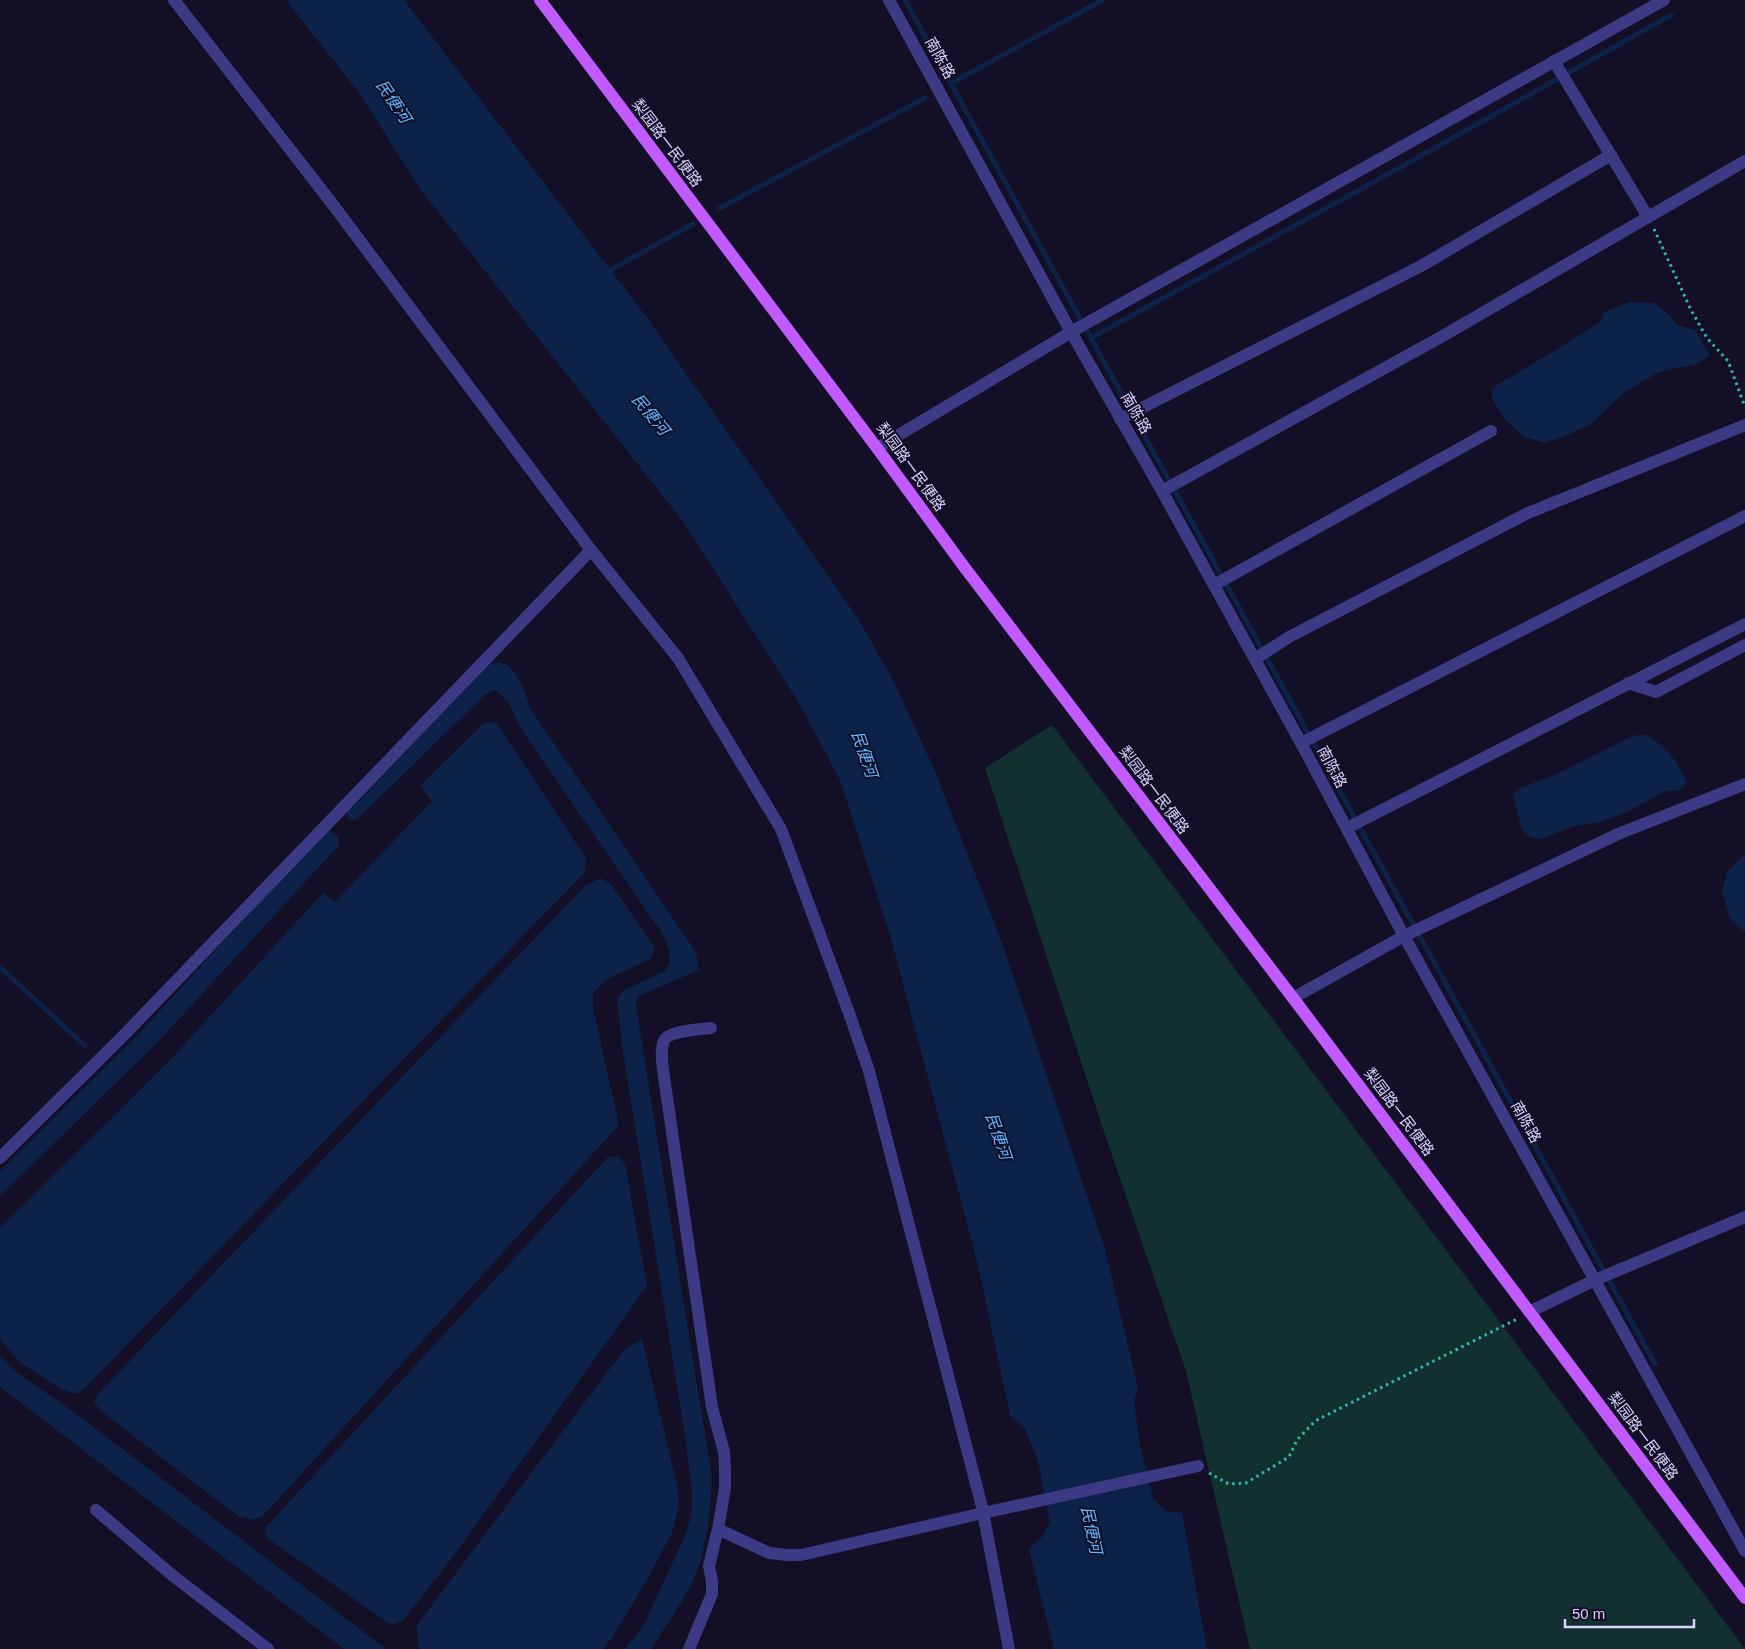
<svg xmlns="http://www.w3.org/2000/svg" width="1745" height="1649" viewBox="0 0 1745 1649" font-family="Helvetica,'Noto Sans SC',sans-serif">
	<style>
		.green { fill: #12302f }
		.water { fill: #0c2248 }
		.lines { fill: none; stroke-linecap: round; stroke-linejoin: round }
		.stream { stroke: #0c2248; stroke-width: 5 }
		.path { stroke: #2fb8b0; stroke-width: 3; stroke-dasharray: 2.5 4; stroke-linecap: butt }
		.minor { stroke: #3d3a85; stroke-width: 12 }
		.major { stroke: #c25bff; stroke-width: 12 }
		.labels { text-anchor: middle; stroke-width: 4; stroke-linejoin: round; paint-order: stroke }
		.street-label { font-size: 15px; fill: #d9d4ff; stroke: #130f26 }
		.water-label { font-size: 16px; font-style: italic; fill: #62b6ff; stroke: #130f26 }
	</style>
	<rect width="100%" height="100%" fill="#130f26"/>
	<polygon class="green" points="1052,725 1745,1649 1250,1649 1186,1371 1102,1126 985,768"/>
	<g class="water">
		<polygon points="286,0 404,0 645,315 859,620 895,684 935,771 1001,940 1105,1249 1138,1388 1134,1400 1140,1446 1153,1498 1165,1511 1182,1513 1207,1649 1054,1649 1029,1549 1042,1537 1050,1523 1038,1461 1025,1429 1010,1415 977,1261 890,935 840,780 799,703 682,520 420,189 360,94"/>
		<polygon points="1630,302 1655,303 1666,312 1677,325 1695,330 1710,355 1697,364 1659,372 1622,394 1591,424 1566,436 1545,443 1524,437 1507,421 1497,408 1492,397 1492,388 1569,342 1600,322 1604,312"/>
		<path d="M490,663C494,663 499,662 503,663C517,667 527,695 530,708L696,952L699,970L638,996L636,1006L712,1478C710,1514 707,1549 692,1583C681,1605 664,1628 651,1649H625L643,1626L684,1538L692,1513V1491L684,1429L622,1045L617,998L623,991L665,971L670,963L669,950L664,936L521,729L508,701L495,689L485,695L356,820H349L346,811L360,800Z"/>
		<polygon points="496,722 587,860 584,873 87,1386 77,1394 63,1390 19,1362 0,1339 0,1228 170,1060 323,893 335,902 432,801 420,786 484,723"/>
		<path d="M1646,735C1667,747 1677,760 1687,783L1679,790L1663,792L1625,813L1600,822L1575,826L1541,839L1530,837L1522,830L1513,795L1520,788L1557,774L1633,736Z"/>
		<polygon points="330,830 338,836 339,845 156,1044 0,1196 0,1171 137,1036 285,874"/>
		<polygon points="1745,854 1745,932 1730,919 1722,891 1727,872"/>
		<polygon points="600,878 610,883 655,948 650,959 608,979 593,993 593,1008 619,1125 263,1516 254,1520 239,1517 102,1412 94,1403 98,1394 585,886"/>
		<polygon points="618,1156 625,1164 647,1286 452,1558 403,1621 391,1625 267,1538 265,1528 608,1157"/>
		<polygon points="642,1339 677,1485 679,1505 672,1533 644,1585 612,1638 603,1649 420,1649 418,1645 417,1625 623,1351"/>
		<polygon points="0,1356 15,1371 75,1413 386,1649 344,1649 0,1387"/>
	</g>
	<g class="lines">
		<g class="stream">
			<polyline points="905,0 1655,1364"/>
			<polyline points="950,84 1103,0"/>
			<polyline points="720,208 925,98"/>
			<polyline points="605,273 693,224"/>
			<polyline points="1091,338 1410,162 1671,15"/>
			<polyline points="0,967 85,1046"/>
		</g>
		<g class="path">
			<polyline points="1654,229 1691,310 1707,338 1728,361 1745,407"/>
			<polyline points="1209,1473 1229,1484 1246,1483 1289,1457 1297,1440 1315,1421 1517,1319"/>
		</g>
		<g class="minor">
			<polyline points="174,0 334,206 591,550 678,658 781,829 849,1013 869,1071 982,1507 1009,1649"/>
			<polyline points="889,0 1071,332 1162,491 1301,743 1404,936 1745,1551"/>
			<polyline points="1554,61 1648,217"/>
			<polyline points="1120,419 1421,266 1611,155"/>
			<polyline points="877,448 1078,328 1664,0"/>
			<polyline points="1162,491 1441,337 1745,161"/>
			<polyline points="1214,585 1491,431"/>
			<polyline points="1255,659 1289,637 1528,513 1745,425"/>
			<polyline points="1628,683 1656,692 1745,645"/>
			<polyline points="1301,743 1745,516"/>
			<polyline points="1347,828 1745,624"/>
			<polyline points="1293,998 1404,936 1618,834 1745,784"/>
			<polyline points="0,1158 124,1035 591,550"/>
			<polyline points="1529,1312 1595,1280 1745,1217"/>
			<polyline points="96,1510 172,1575 268,1649"/>
			<polyline points="718,1529 769,1553 787,1555 801,1555 983,1513 1198,1466"/>
			<path d="M689,1649L712,1594V1581L709,1566L718,1529L725,1488V1470L724,1452L712,1407L663,1070C662,1061 660,1047 665,1039C671,1031 700,1029 711,1028"/>
		</g>
		<polyline class="major" points="540,0 877,448 965,568 1293,998 1745,1598"/>
	</g>
	<g class="labels">
		<g class="street-label">
			<text transform="translate(940 58) rotate(61)" y="5">南陈路</text>
			<text transform="translate(667 143) rotate(53)" y="5">梨园路一民便路</text>
			<text transform="translate(1136 413) rotate(60)" y="5">南陈路</text>
			<text transform="translate(911 467) rotate(54)" y="5">梨园路一民便路</text>
			<text transform="translate(1332 767) rotate(62)" y="5">南陈路</text>
			<text transform="translate(1154 790) rotate(53)" y="5">梨园路一民便路</text>
			<text transform="translate(1399 1112) rotate(53)" y="5">梨园路一民便路</text>
			<text transform="translate(1526 1122) rotate(61)" y="5">南陈路</text>
			<text transform="translate(1643 1436) rotate(53)" y="5">梨园路一民便路</text>
		</g>
		<g class="water-label">
			<text transform="translate(394 101) rotate(56)" y="6">民便河</text>
			<text transform="translate(651 414) rotate(50)" y="6">民便河</text>
			<text transform="translate(865 754) rotate(71)" y="6">民便河</text>
			<text transform="translate(999 1136) rotate(71)" y="6">民便河</text>
			<text transform="translate(1092 1530) rotate(78)" y="6">民便河</text>
		</g>
	</g>
	<path d="M1565 1619v8h129v-8" fill="none" stroke="#d9d4ff" stroke-width="2.5"/>
	<text x="1572" y="1619" font-size="15" fill="#d9d4ff" stroke="#130f26" stroke-width="4" paint-order="stroke">50 m</text>
</svg>
